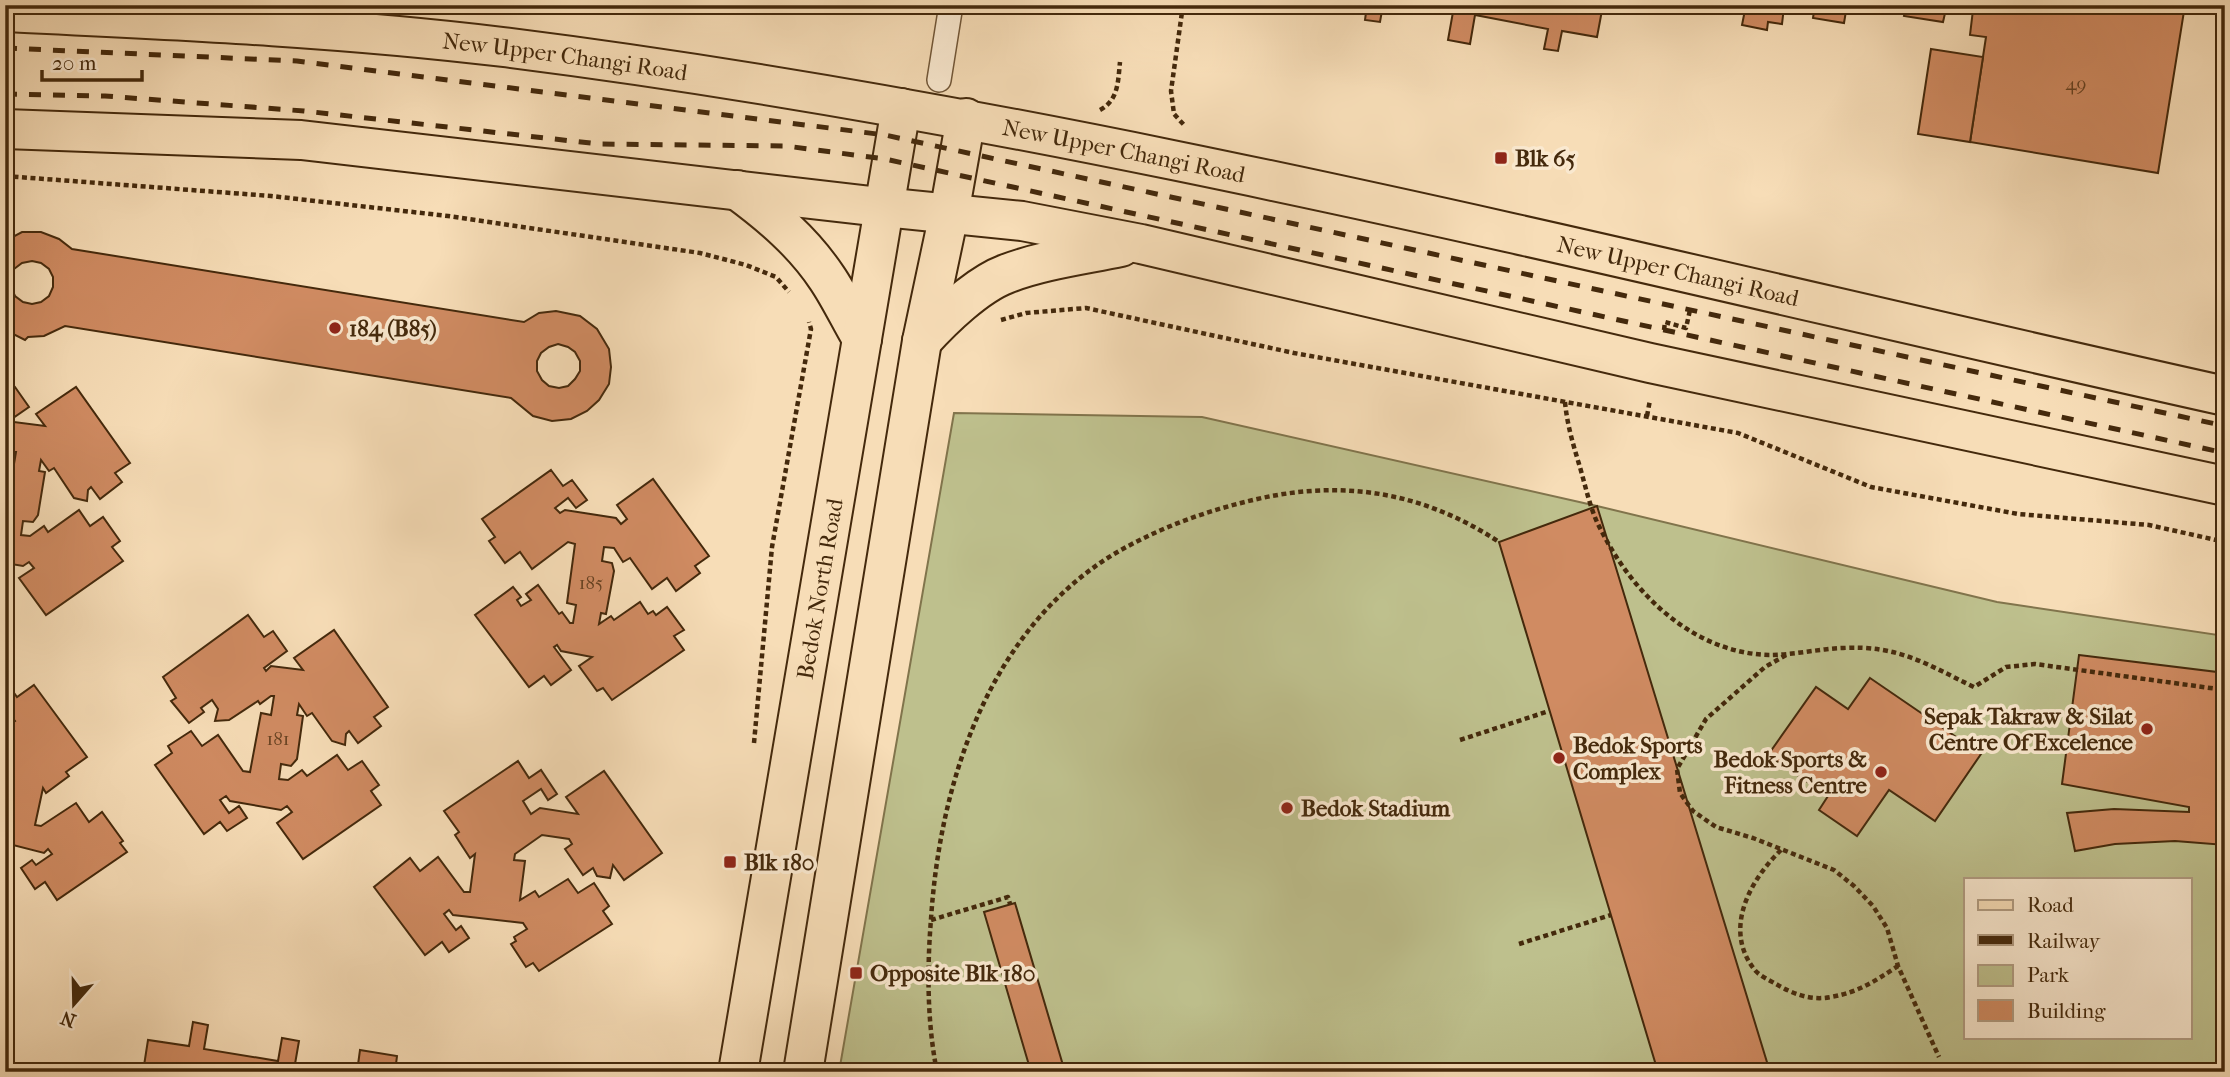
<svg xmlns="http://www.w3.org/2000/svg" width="2230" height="1077" viewBox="0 0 2230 1077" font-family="'IM FELL French Canon',serif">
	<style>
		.park { fill: #bec08d; stroke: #81744c; stroke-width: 2; fill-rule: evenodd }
		.building { fill: #d08b62; stroke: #44290c; stroke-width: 2; fill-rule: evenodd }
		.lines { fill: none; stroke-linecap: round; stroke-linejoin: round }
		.pedestrian-casing { stroke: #715637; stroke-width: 26 }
		.primary-casing { stroke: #44290c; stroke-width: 42 }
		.path { stroke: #44290c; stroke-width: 4.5; stroke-dasharray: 5 3.5; stroke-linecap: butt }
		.pedestrian { stroke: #fae9d0; stroke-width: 23 }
		.primary { stroke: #f7ddb7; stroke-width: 38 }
		.rail { stroke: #44290c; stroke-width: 5; stroke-dasharray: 12 12; stroke-linecap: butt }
		.poi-dot { fill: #8f2418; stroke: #fae9d0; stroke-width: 2.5 }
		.labels { text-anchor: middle; stroke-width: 7; stroke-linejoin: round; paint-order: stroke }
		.number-label { font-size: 19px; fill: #674222 }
		.street-label { font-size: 23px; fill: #44290c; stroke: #fae9d0 }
		.poi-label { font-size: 23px; font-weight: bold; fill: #44290c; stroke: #fae9d0; text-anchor: start }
	</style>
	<rect width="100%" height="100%" fill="#f7ddb7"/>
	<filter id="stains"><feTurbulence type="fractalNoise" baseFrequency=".00286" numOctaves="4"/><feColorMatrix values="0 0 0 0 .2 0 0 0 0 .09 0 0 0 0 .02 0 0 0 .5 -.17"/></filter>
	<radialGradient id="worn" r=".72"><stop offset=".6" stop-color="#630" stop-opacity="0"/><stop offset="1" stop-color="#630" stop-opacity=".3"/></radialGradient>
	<path class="park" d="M954,413L1202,417L1597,506L1997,602L2225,636V1072H839ZM1966,879H2190V1037H1966Z"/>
	<g class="building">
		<polygon points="1367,5 1383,5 1380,22 1365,20"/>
		<polygon points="1415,5 1603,5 1597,37 1562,31 1558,51 1544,49 1548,29 1475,15 1470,44 1448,40 1453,12"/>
		<polygon points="1746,5 1793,5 1792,8 1784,7 1782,24 1768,22 1767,30 1742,25"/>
		<polygon points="1815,5 1847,5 1844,23 1813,18"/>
		<polygon points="1906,5 1935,5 1946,9 1943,22 1904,16"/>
		<polygon points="1992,5 2185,5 2158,173 1970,142 1986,37 1970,35 1973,10 1974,7 1991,10"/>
		<polygon points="1931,49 1983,57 1970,142 1918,134"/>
		<path d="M22,232H41L59,239L72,249L524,322L539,313L556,311L580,316L597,329L609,349L611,367L609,384L599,400L587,411L571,419L552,421L533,416L511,398L65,326L44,336L28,337L25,340L5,330V241ZM32,261L41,263L49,269L53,277V287L49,296L41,302L32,304L23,302L15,296L11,287V278L14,269L22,263ZM558,344L568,347L575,352L580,361V371L575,379L568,386L559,388L549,386L542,380L537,371V361L541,353L549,347Z"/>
		<polygon points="15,387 29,407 6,423 7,426 14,422 45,426 36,414 76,387 130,463 115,473 122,482 100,499 91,487 88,490 87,501 74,498 54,468 49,471 41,460 39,471 45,472 38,515 33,522 23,521 21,535 30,536 44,526 48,532 79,510 90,526 103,517 120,541 112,547 123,561 46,615 19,578 34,568 29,562 23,566 5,563 5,469 13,470 16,452 13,452 5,457 5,393"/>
		<polygon points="551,470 563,486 572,480 587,500 576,508 568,498 555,508 560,513 565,510 616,518 621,524 627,519 617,505 653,479 709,556 695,566 700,573 676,591 667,578 652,589 630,558 623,562 614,548 604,547 602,561 612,563 614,571 606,614 601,613 599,624 611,616 614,620 640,602 648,614 653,611 656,615 667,607 684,630 674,636 684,650 612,700 603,688 597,691 579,666 592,657 561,651 557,645 554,647 571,670 551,685 544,676 529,687 475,615 513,587 521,597 517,600 521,606 531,600 526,594 538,585 559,614 562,612 570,623 573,623 576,605 567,603 575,544 568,542 532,569 520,552 505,563 489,541 495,537 482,519"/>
		<polygon points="1597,506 1609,545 1770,1072 1658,1072 1499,542"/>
		<polygon points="248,615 264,637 273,631 287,651 264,668 266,671 271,666 303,670 294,658 334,630 388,707 374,717 381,726 358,743 349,731 346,734 345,745 332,741 312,713 307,716 299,704 297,715 303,716 297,759 291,766 281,764 279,779 288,780 302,770 307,776 337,755 348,770 362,761 379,785 371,791 381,805 303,859 277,823 292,812 287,806 281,810 230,801 226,796 220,800 229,813 239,806 247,818 227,831 220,822 204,834 155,765 172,753 168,746 191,731 202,746 218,735 243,771 250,772 261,713 271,715 274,696 271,696 260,704 258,701 229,720 215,721 218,709 212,700 201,708 204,712 189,723 171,701 176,698 163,677"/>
		<polygon points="2079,655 2225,673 2225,845 2175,841 2115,844 2075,851 2067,813 2114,809 2189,812 2189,807 2062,784"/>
		<polygon points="1870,678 1981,754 1935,821 1889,790 1857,836 1819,810 1828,796 1768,755 1816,687 1848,709"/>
		<polygon points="34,685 87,757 66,772 69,776 46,793 43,788 35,825 41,826 76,803 89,822 102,812 123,841 120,843 127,852 57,900 45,882 35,889 21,868 32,860 36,865 52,854 48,849 44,853 5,843 5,728 15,721 5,708 5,689 9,686 17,697"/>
		<polygon points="518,761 529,778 541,770 557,794 548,800 541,789 523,801 531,814 540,808 578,814 566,797 604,771 662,853 624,880 613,865 610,878 597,876 593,868 583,875 565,849 572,844 569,839 542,835 515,854 514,860 525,861 520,900 535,891 539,897 568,879 578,893 594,883 609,906 603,911 612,924 539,971 533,963 526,967 511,944 516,941 514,937 527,929 523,923 453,915 449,910 444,914 456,930 461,926 469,938 449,952 442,942 425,955 374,887 410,858 420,871 438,857 464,892 470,892 475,854 470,858 455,835 459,832 444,811"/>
		<polygon points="1015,903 1065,1072 1031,1072 984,912"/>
		<polygon points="193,1022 208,1025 204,1049 278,1061 282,1038 299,1041 295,1064 344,1072 143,1072 148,1040 189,1046"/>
		<polygon points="360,1050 397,1056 395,1072 357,1072"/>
	</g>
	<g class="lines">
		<g class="pedestrian-casing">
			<polyline id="pedestrian" points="939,80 951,5"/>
		</g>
		<g class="primary-casing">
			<g id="primary">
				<path id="s1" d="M5,12C171,20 338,27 503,47C1085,120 1653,269 2225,396"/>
				<polyline points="5,129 301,140 863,205 1022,221 1141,244 1650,363 2225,486"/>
				<path d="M737,190C771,215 803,242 827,278C840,297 850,319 862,339"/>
				<path d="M922,341C943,318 977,285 1006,274C1042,260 1083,255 1121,247"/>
				<path id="s2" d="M738,1072L901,108"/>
				<polyline points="803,1072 922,341 949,214 966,118"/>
			</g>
		</g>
		<g class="path">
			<polyline points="1183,5 1171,91 1174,114 1184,125"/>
			<path d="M1100,110C1119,100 1118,80 1120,62"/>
			<polyline points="5,176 271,196 448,216 700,253 746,265 776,277 789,292"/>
			<polyline points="1001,320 1026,313 1086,308 1294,353 1738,433 1871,487 2018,514 2149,525 2225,542"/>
			<polyline points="1664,330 1665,322 1686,328 1690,310"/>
			<path d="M1565,402C1567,424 1573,444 1579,464C1586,487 1590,510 1601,530C1633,594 1693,653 1769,655C1793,655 1818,649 1843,648C1899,645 1926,664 1974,687L2006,667L2035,664L2225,690"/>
			<polyline points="1647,416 1650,400"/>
			<polyline points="1786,655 1765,667 1706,719 1677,769 1680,793 1693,811 1716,827 1753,838 1834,870 1854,886 1873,906 1887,928 1898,966 1939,1057"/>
			<polyline points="1460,740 1549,711"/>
			<polyline points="754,743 772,547 811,329 809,322"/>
			<path d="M1781,850C1750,880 1723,929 1754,969C1758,975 1769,980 1776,984C1793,994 1811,1001 1831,997C1859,992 1875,981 1898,966"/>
			<polyline points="931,920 1008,897 1010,904"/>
			<polyline points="1519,944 1611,915"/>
			<path d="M937,1072C927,1022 927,969 931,919C940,781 989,630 1114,554C1153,531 1197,514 1241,503C1334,478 1419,489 1499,542"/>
		</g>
		<use href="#pedestrian" class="pedestrian"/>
		<use href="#primary" class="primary"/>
		<g class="rail">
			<polyline points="5,48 297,61 885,135 2225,426"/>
			<polyline points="5,94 105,96 304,111 599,144 786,146 885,159 2225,453"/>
		</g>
	</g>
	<g class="poi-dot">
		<rect x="1494" y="151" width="14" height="14" rx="3.5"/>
		<circle cx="335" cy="328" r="7"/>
		<circle cx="2147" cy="729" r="7"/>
		<circle cx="1559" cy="758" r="7"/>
		<circle cx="1881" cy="772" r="7"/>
		<circle cx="1287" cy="808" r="7"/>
		<rect x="723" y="855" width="14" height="14" rx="3.5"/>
		<rect x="849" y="966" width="14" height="14" rx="3.5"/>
	</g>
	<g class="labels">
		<g class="number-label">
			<text x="2076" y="90">49</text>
			<text x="591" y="589">185</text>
			<text x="278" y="745">181</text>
		</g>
		<g class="street-label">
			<text dy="8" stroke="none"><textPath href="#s1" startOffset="562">New Upper Changi Road</textPath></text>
			<text dy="8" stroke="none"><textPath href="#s1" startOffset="1129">New Upper Changi Road</textPath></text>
			<text dy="8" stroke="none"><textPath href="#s1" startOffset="1696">New Upper Changi Road</textPath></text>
			<text dy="8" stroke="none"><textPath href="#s2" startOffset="490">Bedok North Road</textPath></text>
		</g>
		<g class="poi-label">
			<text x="1515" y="166">Blk 65</text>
			<text x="349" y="336">184 (B85)</text>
			<text x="2133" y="724" text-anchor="end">Sepak Takraw &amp; Silat<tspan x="2133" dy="26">Centre Of Excelence</tspan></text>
			<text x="1573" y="753">Bedok Sports<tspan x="1573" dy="26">Complex</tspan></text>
			<text x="1867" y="767" text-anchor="end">Bedok Sports &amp;<tspan x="1867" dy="26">Fitness Centre</tspan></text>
			<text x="1301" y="816">Bedok Stadium</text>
			<text x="744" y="870">Blk 180</text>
			<text x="870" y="981">Opposite Blk 180</text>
		</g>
	</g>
	<rect width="2230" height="1077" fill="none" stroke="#f7ddb7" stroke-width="28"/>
	<rect x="7" y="7" width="2216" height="1063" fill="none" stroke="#44290c" stroke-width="3.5"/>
	<rect x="14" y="14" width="2202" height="1049" fill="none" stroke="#44290c" stroke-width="2"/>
	<rect x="1964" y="878" width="228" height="161" fill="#fae9d0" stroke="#b19c82" stroke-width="2"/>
	<rect x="1978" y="900" width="35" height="10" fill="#f7ddb7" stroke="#b19c82" stroke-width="2"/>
	<text x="2027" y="912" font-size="21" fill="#44290c">Road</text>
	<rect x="1978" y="935" width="35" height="10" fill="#44290c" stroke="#b19c82" stroke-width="2"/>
	<text x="2027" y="948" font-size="21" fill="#44290c">Railway</text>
	<rect x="1978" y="965" width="35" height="21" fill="#bec08d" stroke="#b19c82" stroke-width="2"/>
	<text x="2027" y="982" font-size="21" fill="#44290c">Park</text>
	<rect x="1978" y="1000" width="35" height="21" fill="#d08b62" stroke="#b19c82" stroke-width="2"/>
	<text x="2027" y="1018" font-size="21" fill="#44290c">Building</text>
	<g transform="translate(74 1004) rotate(200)" stroke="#fae9d0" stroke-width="5" paint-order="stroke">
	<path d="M0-5L12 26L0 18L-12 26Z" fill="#44290c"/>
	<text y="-10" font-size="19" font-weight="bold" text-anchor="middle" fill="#44290c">N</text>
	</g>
	<path d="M42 70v10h100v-10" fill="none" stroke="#44290c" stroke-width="3.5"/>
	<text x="52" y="70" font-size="21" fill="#44290c" stroke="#fae9d0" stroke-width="5" paint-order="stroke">20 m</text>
	<rect width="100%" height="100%" filter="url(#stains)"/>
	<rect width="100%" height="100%" fill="url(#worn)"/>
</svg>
